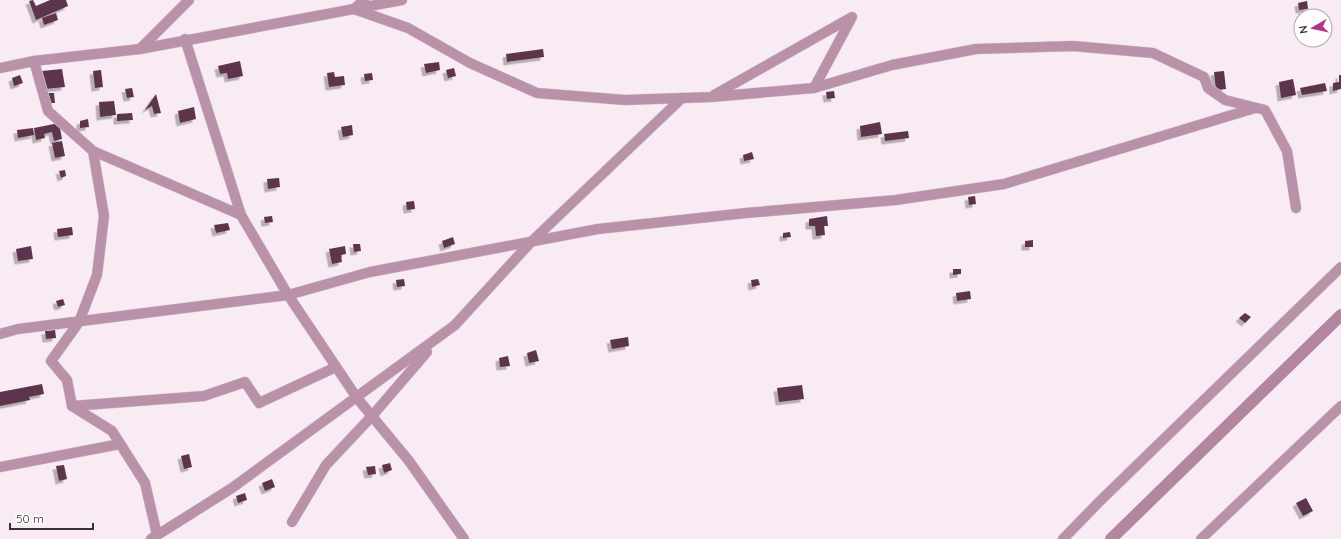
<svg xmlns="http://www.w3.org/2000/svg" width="1341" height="539" viewBox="0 0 1341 539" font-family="Quicksand,sans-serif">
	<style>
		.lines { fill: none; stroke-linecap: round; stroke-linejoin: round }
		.canal { stroke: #b286a1; stroke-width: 12 }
		.building { fill: #5b354e; filter: url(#shadow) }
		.minor-casing { stroke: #d6c9d0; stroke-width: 11 }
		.minor { stroke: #b992aa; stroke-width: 10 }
	</style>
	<defs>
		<filter id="shadow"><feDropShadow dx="-3.5" dy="3.5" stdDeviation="0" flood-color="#0004"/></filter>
	</defs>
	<rect width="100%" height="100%" fill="#f9ebf3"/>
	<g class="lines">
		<polyline class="canal" points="1111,539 1341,315"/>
	</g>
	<g class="building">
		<polygon points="33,0 36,6 50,0 66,0 68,6 36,20 29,1"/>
		<polygon points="1307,1 1308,9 1299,10 1298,3"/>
		<polygon points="56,13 58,20 44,25 42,18"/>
		<polygon points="543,49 544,57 507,62 506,54"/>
		<polygon points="240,61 243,76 228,79 227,73 220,74 218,66"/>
		<polygon points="439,62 440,70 426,73 424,64"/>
		<polygon points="454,68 456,76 448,78 446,70"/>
		<polygon points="62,69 65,87 45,89 42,71"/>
		<polygon points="101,70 103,87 95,88 93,71"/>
		<polygon points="1224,71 1226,89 1216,90 1214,72"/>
		<polygon points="334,72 335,77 344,76 345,85 329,87 327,73"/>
		<polygon points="372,73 373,80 365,81 364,74"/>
		<polygon points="20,75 23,83 14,86 12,78"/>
		<polygon points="1339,75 1341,75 1341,89 1333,91 1333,83 1339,82"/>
		<polygon points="1293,79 1296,95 1281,98 1279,82"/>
		<polygon points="1325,83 1327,91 1302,95 1300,88"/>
		<polygon points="132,88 134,97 127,98 125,89"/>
		<polygon points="834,91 835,98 827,99 826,92"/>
		<polygon points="48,93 54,93 55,103 48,103"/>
		<polygon points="156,94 161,113 154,114 152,106 145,110"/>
		<polygon points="114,101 116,115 100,117 99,102"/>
		<polygon points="194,107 196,119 180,123 178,111"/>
		<polygon points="132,113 133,120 117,121 117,114"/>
		<polygon points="88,119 89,127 80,128 80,121"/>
		<polygon points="880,122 882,134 861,137 860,126"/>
		<polygon points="59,123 62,139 54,141 52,132 44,134 45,138 36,140 34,128"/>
		<polygon points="352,125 353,135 343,137 341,127"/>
		<polygon points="33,128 34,135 18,138 17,130"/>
		<polygon points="908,131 909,138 885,141 884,134"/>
		<polygon points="62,141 65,156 55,158 52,143"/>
		<polygon points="752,152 754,159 744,161 743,155"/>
		<polygon points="65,170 66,176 61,178 59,171"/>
		<polygon points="279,178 280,187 268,189 267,179"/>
		<polygon points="975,196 976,204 969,205 968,197"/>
		<polygon points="414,201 415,209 407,210 406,202"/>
		<polygon points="272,216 273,222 265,223 264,217"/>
		<polygon points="827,216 828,226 824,226 825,235 816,236 815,226 809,226 809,219"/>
		<polygon points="228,223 230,230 216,233 214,225"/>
		<polygon points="72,227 73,235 58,237 57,229"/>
		<polygon points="790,232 791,237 783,238 783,233"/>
		<polygon points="453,237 455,244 444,248 442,241"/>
		<polygon points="1033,240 1033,247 1025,247 1025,241"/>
		<polygon points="353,244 360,244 361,251 354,252"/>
		<polygon points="31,246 33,259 18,261 16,249"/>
		<polygon points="345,246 346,254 341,255 342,262 332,264 329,249"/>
		<polygon points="953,269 961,269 961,274 953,275"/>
		<polygon points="404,279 405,286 397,287 396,280"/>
		<polygon points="758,279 760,285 752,287 751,280"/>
		<polygon points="970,291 971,299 957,301 956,293"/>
		<polygon points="63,299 65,305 58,307 56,301"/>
		<polygon points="1245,313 1251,317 1245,323 1239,318"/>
		<polygon points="55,330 56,338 46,339 45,331"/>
		<polygon points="628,337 629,346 612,349 610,340"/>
		<polygon points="536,350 539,361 529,363 527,353"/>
		<polygon points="508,356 510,366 500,367 499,358"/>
		<polygon points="42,384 44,394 29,397 30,400 0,406 0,392"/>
		<polygon points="802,385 804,399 779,402 777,388"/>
		<polygon points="189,454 192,467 184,469 181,456"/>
		<polygon points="390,463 392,470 384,473 382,465"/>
		<polygon points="64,465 67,479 59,481 56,466"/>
		<polygon points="375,466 376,474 368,475 366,467"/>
		<polygon points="272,479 275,487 265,491 262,483"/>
		<polygon points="245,493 247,500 238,503 236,496"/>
		<polygon points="1306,498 1313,511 1303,516 1296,503"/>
	</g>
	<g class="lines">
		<g class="minor-casing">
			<g id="minor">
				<polyline points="364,0 354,9 408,28 470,63 537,93 625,100 711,97 814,88 892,65 976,49 1073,46 1153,53 1204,77 1208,88 1225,100 1265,110 1287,151 1296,208"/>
				<polyline points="185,39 241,215 288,295 357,398 409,461 464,539"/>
				<polyline points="140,49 189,0"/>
				<polyline points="34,61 48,111 93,151 241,215"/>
				<polyline points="0,68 34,61 140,49 402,0"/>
				<polyline points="714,95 852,17 814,88"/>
				<polyline points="93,151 104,216 97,275 79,322 51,361 67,380 72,406 112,431 145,483 157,535"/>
				<polyline points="0,334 18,329 288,295 370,272 598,229 746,213 896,200 1004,184 1255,108"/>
				<polyline points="72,406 204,396 245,382 259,403 336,367"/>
				<polyline points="0,467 120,444"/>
				<polyline points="292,522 326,465 372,416 427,352"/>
				<polyline points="151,539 232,488 455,325 531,242 682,98"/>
				<polyline points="1063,539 1100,501 1341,267"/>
				<polyline points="1201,539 1341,406"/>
			</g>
		</g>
		<use href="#minor" class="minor"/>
	</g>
	<g transform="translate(1313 28) rotate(261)"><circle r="19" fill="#fefcfd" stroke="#aeaaac"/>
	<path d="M0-3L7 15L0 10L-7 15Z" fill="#ad358b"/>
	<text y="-6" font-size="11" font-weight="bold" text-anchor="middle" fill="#353033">N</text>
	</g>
	<path d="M10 523v6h83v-6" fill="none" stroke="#353033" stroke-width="2"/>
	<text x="16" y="523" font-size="12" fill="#353033" stroke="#fefcfd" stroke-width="3" paint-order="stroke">50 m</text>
</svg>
